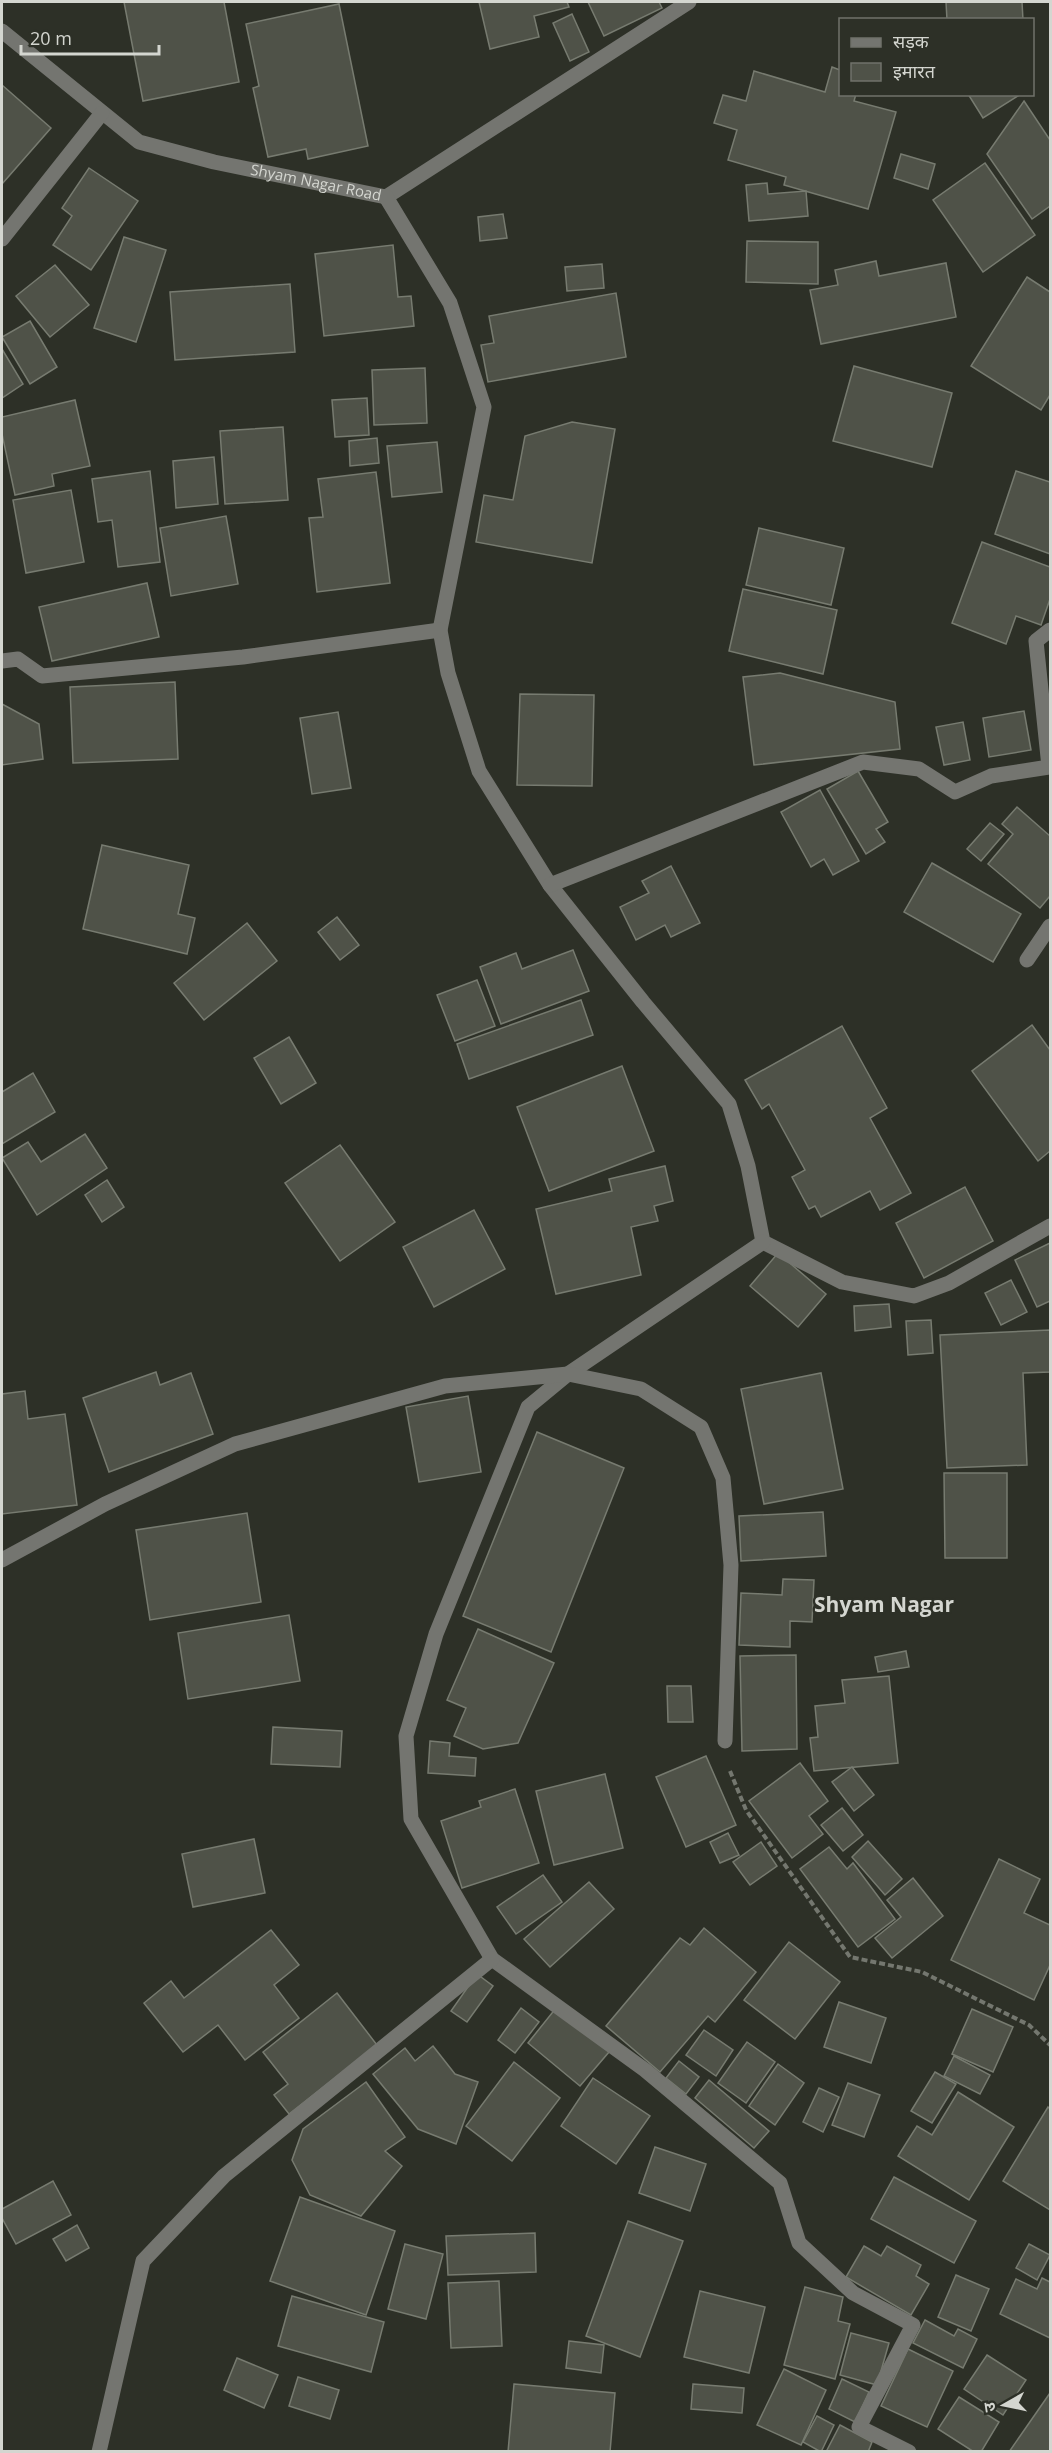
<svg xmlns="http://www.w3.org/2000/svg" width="1052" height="2453" viewBox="0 0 1052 2453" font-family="'Open Sans','Noto Sans Devanagari',sans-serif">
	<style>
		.building { fill: #4f5248; stroke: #777b70; stroke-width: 1.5 }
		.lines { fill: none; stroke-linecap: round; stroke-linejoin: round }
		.path { stroke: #74776f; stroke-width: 4; stroke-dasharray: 6 3; stroke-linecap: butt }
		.minor { stroke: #747570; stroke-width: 15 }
		.labels { text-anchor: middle; stroke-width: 4.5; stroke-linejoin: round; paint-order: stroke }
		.street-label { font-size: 15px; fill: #d4d6d0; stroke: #2d3027 }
		.district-label { font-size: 21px; font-weight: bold; fill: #d4d6d0; stroke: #2d3027 }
	</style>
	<rect width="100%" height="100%" fill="#2d3027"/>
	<g class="building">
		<polygon points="124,2 224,2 239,82 143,101"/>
		<polygon points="479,2 567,2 569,7 534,16 539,37 490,49"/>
		<polygon points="588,2 659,2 662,8 604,36"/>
		<polygon points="946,2 1022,2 1023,20 947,20"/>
		<polygon points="339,4 368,146 308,159 306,149 268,157 253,88 259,86 246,24"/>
		<polygon points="572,14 589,52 570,61 553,23"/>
		<polygon points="832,67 840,70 840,94 856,94 854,101 896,112 868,209 784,185 786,177 728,160 737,130 714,123 723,95 746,101 754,71 825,92"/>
		<polygon points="2,85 51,128 2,184"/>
		<polygon points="968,94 1021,94 983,118"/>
		<polygon points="1024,101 1050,140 1050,206 1032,219 987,154"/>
		<polygon points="901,154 935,164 928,189 894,178"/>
		<polygon points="985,163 1035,235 983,272 933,200"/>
		<polygon points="89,168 138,201 91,270 53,245 72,216 62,208"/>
		<polygon points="767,183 768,194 806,191 808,216 749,221 746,185"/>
		<polygon points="503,214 507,238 480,241 478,217"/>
		<polygon points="124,237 166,250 136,342 94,328"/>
		<polygon points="747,241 818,242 818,284 746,282"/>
		<polygon points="393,245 398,297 411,296 414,326 324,336 315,254"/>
		<polygon points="876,261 879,276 946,263 956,317 821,344 810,290 838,285 835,270"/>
		<polygon points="602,264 604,288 567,291 565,267"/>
		<polygon points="55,265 89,305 50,337 16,296"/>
		<polygon points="1027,277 1050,292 1050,395 1041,410 971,366"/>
		<polygon points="290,284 295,352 175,360 170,292"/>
		<polygon points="616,293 626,357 488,382 481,345 494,343 489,316"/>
		<polygon points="30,321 57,367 30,384 2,337"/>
		<polygon points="2,349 23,384 2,398"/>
		<polygon points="854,366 952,393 932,467 833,441"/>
		<polygon points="425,368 427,423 374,425 372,370"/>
		<polygon points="367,398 369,435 335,437 332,400"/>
		<polygon points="75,400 90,466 52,474 54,486 15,495 2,434 2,417"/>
		<polygon points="572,422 615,429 592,563 476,542 484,495 513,500 525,436"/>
		<polygon points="283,427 288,500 225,504 220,431"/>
		<polygon points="377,438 379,463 350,466 349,441"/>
		<polygon points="437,442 442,492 392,497 387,446"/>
		<polygon points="214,457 218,504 176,508 173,461"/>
		<polygon points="150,471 160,562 118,567 112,520 98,522 92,479"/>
		<polygon points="1016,471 1050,482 1050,554 995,534"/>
		<polygon points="376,472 390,583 317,592 309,518 323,517 318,479"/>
		<polygon points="71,490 84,562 26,573 13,500"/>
		<polygon points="226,516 238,584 171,596 160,528"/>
		<polygon points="759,528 844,548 831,605 746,585"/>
		<polygon points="982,542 1050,567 1050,599 1041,625 1016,616 1006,644 952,623"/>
		<polygon points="147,583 159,637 52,661 39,607"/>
		<polygon points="743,589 837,610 823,674 729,651"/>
		<polygon points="780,673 895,702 900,749 754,765 743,677"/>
		<polygon points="175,682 178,759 73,763 70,687"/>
		<polygon points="520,694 594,695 592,786 517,785"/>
		<polygon points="2,704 39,724 43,759 2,765"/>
		<polygon points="1024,711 1031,750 989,757 983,718"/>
		<polygon points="338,712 351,788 312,794 300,718"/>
		<polygon points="963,722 970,760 944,765 936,727"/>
		<polygon points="858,771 888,822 876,829 885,842 866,854 827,789"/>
		<polygon points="820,790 859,861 833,875 824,859 811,867 781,812"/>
		<polygon points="1017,807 1050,836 1050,896 1040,908 988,864 1013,834 1002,824"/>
		<polygon points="990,823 1004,834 981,861 967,849"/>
		<polygon points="102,845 189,865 178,914 195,918 187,954 83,929"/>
		<polygon points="932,863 1021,914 993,962 904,912"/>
		<polygon points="671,866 700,923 671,937 665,925 636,940 620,907 649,893 642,881"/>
		<polygon points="337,917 359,945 340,960 318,932"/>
		<polygon points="247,923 277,961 204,1020 174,983"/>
		<polygon points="573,950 589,991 501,1024 480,967 516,953 522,969"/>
		<polygon points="477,980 495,1026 455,1041 437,995"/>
		<polygon points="581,1000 593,1035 469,1079 457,1044"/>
		<polygon points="1032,1025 1050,1050 1050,1151 1038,1161 972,1071"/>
		<polygon points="842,1026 887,1108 870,1118 911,1193 880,1210 870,1191 821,1217 815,1206 809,1209 792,1177 805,1170 769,1104 762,1109 745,1080"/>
		<polygon points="289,1037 316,1083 281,1104 254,1058"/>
		<polygon points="622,1066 654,1151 549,1191 517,1107"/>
		<polygon points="33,1073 55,1112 2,1144 2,1092"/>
		<polygon points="85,1134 107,1168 37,1215 2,1158 28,1142 41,1162"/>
		<polygon points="340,1145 395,1222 340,1261 285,1183"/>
		<polygon points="665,1166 673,1201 654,1206 658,1221 631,1227 641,1275 556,1294 536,1209 612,1191 609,1179"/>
		<polygon points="107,1180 124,1207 102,1222 85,1195"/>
		<polygon points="965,1187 993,1241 924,1278 896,1223"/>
		<polygon points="474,1210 505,1269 434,1307 403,1247"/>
		<polygon points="1050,1243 1050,1301 1037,1307 1015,1260"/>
		<polygon points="778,1253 826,1294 798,1327 750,1286"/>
		<polygon points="1011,1280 1027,1312 1001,1325 985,1293"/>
		<polygon points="889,1304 891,1327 855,1331 854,1306"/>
		<polygon points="931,1320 933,1353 908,1355 906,1321"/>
		<polygon points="1050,1330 1050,1372 1023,1373 1027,1465 947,1468 940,1335"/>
		<polygon points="156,1372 160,1385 191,1373 213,1434 109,1472 83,1398"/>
		<polygon points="821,1373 843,1489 764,1504 741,1389"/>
		<polygon points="25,1391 28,1419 65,1414 77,1505 2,1514 2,1394"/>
		<polygon points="468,1396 481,1472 419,1482 406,1407"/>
		<polygon points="537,1432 624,1468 551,1652 463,1616"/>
		<polygon points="944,1473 1007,1473 1007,1558 945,1558"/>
		<polygon points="823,1512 826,1556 741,1561 739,1516"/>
		<polygon points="247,1513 261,1602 150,1620 136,1530"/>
		<polygon points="783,1579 814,1580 812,1622 790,1621 790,1647 739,1645 741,1593 782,1595"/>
		<polygon points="289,1615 300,1681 188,1699 178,1633"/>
		<polygon points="478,1629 554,1663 518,1743 483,1749 454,1736 466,1708 447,1700"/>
		<polygon points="906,1651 909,1667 878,1672 875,1657"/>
		<polygon points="796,1655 797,1749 742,1751 740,1656"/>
		<polygon points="889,1676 898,1763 814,1771 810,1738 818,1737 815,1706 845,1703 842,1680"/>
		<polygon points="667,1686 691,1686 693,1722 668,1722"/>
		<polygon points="273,1727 342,1731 340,1767 271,1764"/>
		<polygon points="430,1741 450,1743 449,1756 476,1758 475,1776 428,1773"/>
		<polygon points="706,1756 736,1825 686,1847 656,1777"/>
		<polygon points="800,1763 828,1801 809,1816 823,1834 792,1858 749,1801"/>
		<polygon points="852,1767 874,1795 854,1811 832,1782"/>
		<polygon points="605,1774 623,1848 554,1865 536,1791"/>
		<polygon points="515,1789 539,1863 462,1888 441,1821 481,1807 479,1801"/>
		<polygon points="842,1808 863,1835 843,1851 821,1825"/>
		<polygon points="728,1833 739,1855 720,1863 710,1842"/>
		<polygon points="254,1839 265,1893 193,1907 182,1854"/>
		<polygon points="868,1841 902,1879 885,1895 852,1857"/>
		<polygon points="761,1842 777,1866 750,1885 733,1862"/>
		<polygon points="829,1847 847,1869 853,1863 895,1919 858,1947 800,1869"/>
		<polygon points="999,1859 1040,1879 1024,1913 1050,1925 1050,1965 1034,2000 951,1960"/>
		<polygon points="543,1875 562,1902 516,1934 497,1907"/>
		<polygon points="913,1878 943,1916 892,1958 875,1938 901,1917 887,1900"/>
		<polygon points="589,1882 614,1909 550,1967 524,1939"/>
		<polygon points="704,1928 756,1972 715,2022 708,2016 660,2072 606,2026 680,1938 690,1945"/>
		<polygon points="271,1930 299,1965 274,1985 299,2018 245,2060 218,2025 183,2052 144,2003 171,1981 184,1998"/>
		<polygon points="789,1942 840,1982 795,2039 744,2000"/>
		<polygon points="477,1974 493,1986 467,2022 451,2011"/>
		<polygon points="337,1993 377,2045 289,2114 274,2095 288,2084 263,2052"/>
		<polygon points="839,2002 886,2018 871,2063 824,2047"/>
		<polygon points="521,2008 539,2022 515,2053 498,2040"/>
		<polygon points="556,2008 609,2052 580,2086 528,2043"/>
		<polygon points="972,2009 1013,2027 993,2072 952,2054"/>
		<polygon points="704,2030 733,2050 716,2076 686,2055"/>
		<polygon points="747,2042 775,2062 746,2103 718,2083"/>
		<polygon points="433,2046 455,2074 478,2082 456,2144 418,2129 373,2074 405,2048 415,2061"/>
		<polygon points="954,2056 990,2075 980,2094 944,2076"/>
		<polygon points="679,2061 699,2077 686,2094 666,2078"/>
		<polygon points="514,2062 560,2098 512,2161 466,2126"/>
		<polygon points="778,2064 804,2083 775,2125 749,2106"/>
		<polygon points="935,2072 956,2084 932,2123 911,2111"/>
		<polygon points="593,2078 650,2116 616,2164 561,2126"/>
		<polygon points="709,2080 769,2131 754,2148 695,2098"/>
		<polygon points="366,2082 405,2137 385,2151 402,2166 361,2216 310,2195 292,2160 303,2129"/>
		<polygon points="848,2083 880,2095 864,2137 832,2125"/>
		<polygon points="819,2088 839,2097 823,2132 803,2122"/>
		<polygon points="958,2092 1014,2127 969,2200 898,2156 917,2126 932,2135"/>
		<polygon points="1048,2107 1050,2109 1050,2210 1003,2181"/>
		<polygon points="655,2147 706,2164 690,2211 639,2193"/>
		<polygon points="894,2177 976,2221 954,2263 871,2219"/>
		<polygon points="53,2181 71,2215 16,2244 2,2218 2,2209"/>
		<polygon points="300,2197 395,2231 366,2315 270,2281"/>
		<polygon points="628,2221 683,2241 640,2357 586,2336"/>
		<polygon points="77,2225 89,2248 66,2261 53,2239"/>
		<polygon points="535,2233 536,2272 448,2275 446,2236"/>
		<polygon points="405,2244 443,2254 426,2319 388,2309"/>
		<polygon points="1029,2244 1050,2255 1037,2280 1016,2268"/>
		<polygon points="864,2246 881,2256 887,2246 921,2265 916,2276 929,2284 911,2315 846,2277"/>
		<polygon points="956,2275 989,2289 971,2331 938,2317"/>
		<polygon points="1042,2278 1050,2282 1050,2338 1000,2314 1016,2279 1037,2289"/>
		<polygon points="499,2281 502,2346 451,2348 448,2283"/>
		<polygon points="805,2287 843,2297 838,2321 850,2324 835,2379 784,2365"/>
		<polygon points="700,2291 765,2307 749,2373 684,2357"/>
		<polygon points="292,2296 384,2322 371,2372 278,2346"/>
		<polygon points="925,2320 954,2336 958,2329 977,2339 963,2368 913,2343"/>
		<polygon points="851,2333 889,2343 877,2385 840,2375"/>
		<polygon points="569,2341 604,2345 601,2373 566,2368"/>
		<polygon points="908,2349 953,2371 927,2427 881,2406"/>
		<polygon points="987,2355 1026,2380 1003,2415 964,2389"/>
		<polygon points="237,2358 278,2375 264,2408 224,2390"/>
		<polygon points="784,2369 826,2390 801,2445 757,2425"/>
		<polygon points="298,2377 339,2390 330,2419 289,2406"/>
		<polygon points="842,2379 869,2392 855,2422 829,2409"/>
		<polygon points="514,2384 615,2393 610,2452 508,2452"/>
		<polygon points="693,2384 744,2388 742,2413 691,2409"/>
		<polygon points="1050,2393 1050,2452 1009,2452"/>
		<polygon points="959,2397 999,2422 981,2452 974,2452 938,2429"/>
		<polygon points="817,2416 834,2425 821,2452 803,2442"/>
		<polygon points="840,2425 872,2442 868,2452 826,2452"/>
	</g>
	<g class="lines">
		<polyline class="path" points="730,1771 746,1810 850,1957 922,1972 1029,2025 1050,2045"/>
		<g class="minor">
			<path id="s1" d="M2,31L139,142L214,162L386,197L689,2"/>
			<polyline points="386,197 450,303 484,407 440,630 448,673 479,771 550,885 643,1002 729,1104 748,1166 763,1242 842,1282 914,1296 949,1283 1050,1226"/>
			<polyline points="2,239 102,113"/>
			<polyline points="2,661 18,659 42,676 243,657 440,630"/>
			<polyline points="550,885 863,762 919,769 955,792 991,776 1049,767 1036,641 1050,630"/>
			<polyline points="1027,960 1050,926"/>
			<polyline points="763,1242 568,1374 528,1407 436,1634 406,1736 411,1819 492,1959 645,2070 780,2183 799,2243 853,2293 913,2325 859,2427 909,2452"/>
			<polyline points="2,1560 105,1504 235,1444 445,1386 568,1374 641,1389 701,1427 723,1478 731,1565 725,1741"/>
			<polyline points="99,2452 143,2261 224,2176 492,1959"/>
		</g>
	</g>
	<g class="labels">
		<g class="street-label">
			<text dy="5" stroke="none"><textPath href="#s1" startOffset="358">Shyam Nagar Road</textPath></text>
		</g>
		<g class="district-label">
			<text x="884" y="1612">Shyam Nagar</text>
		</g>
	</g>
	<rect width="1052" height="2453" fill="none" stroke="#d4d6d0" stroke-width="6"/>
	<rect x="839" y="18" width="195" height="78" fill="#2d3027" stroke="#70726b" stroke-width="1.5"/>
	<rect x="851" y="38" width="30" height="9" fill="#747570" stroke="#70726b" stroke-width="1.5"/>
	<text x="893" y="48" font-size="18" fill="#d4d6d0">सड़क</text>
	<rect x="851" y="63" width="30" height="18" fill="#4f5248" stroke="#70726b" stroke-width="1.5"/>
	<text x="893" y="78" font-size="18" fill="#d4d6d0">इमारत</text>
	<g transform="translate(1004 2405) rotate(261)" stroke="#2d3027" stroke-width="4.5" paint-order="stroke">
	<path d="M0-4.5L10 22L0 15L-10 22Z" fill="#d4d6d0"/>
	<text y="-9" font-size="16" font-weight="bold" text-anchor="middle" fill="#d4d6d0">उ</text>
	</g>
	<path d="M21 45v9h138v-9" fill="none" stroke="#d4d6d0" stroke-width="3"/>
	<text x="30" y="45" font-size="18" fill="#d4d6d0" stroke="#2d3027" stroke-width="4.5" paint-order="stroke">20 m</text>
</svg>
